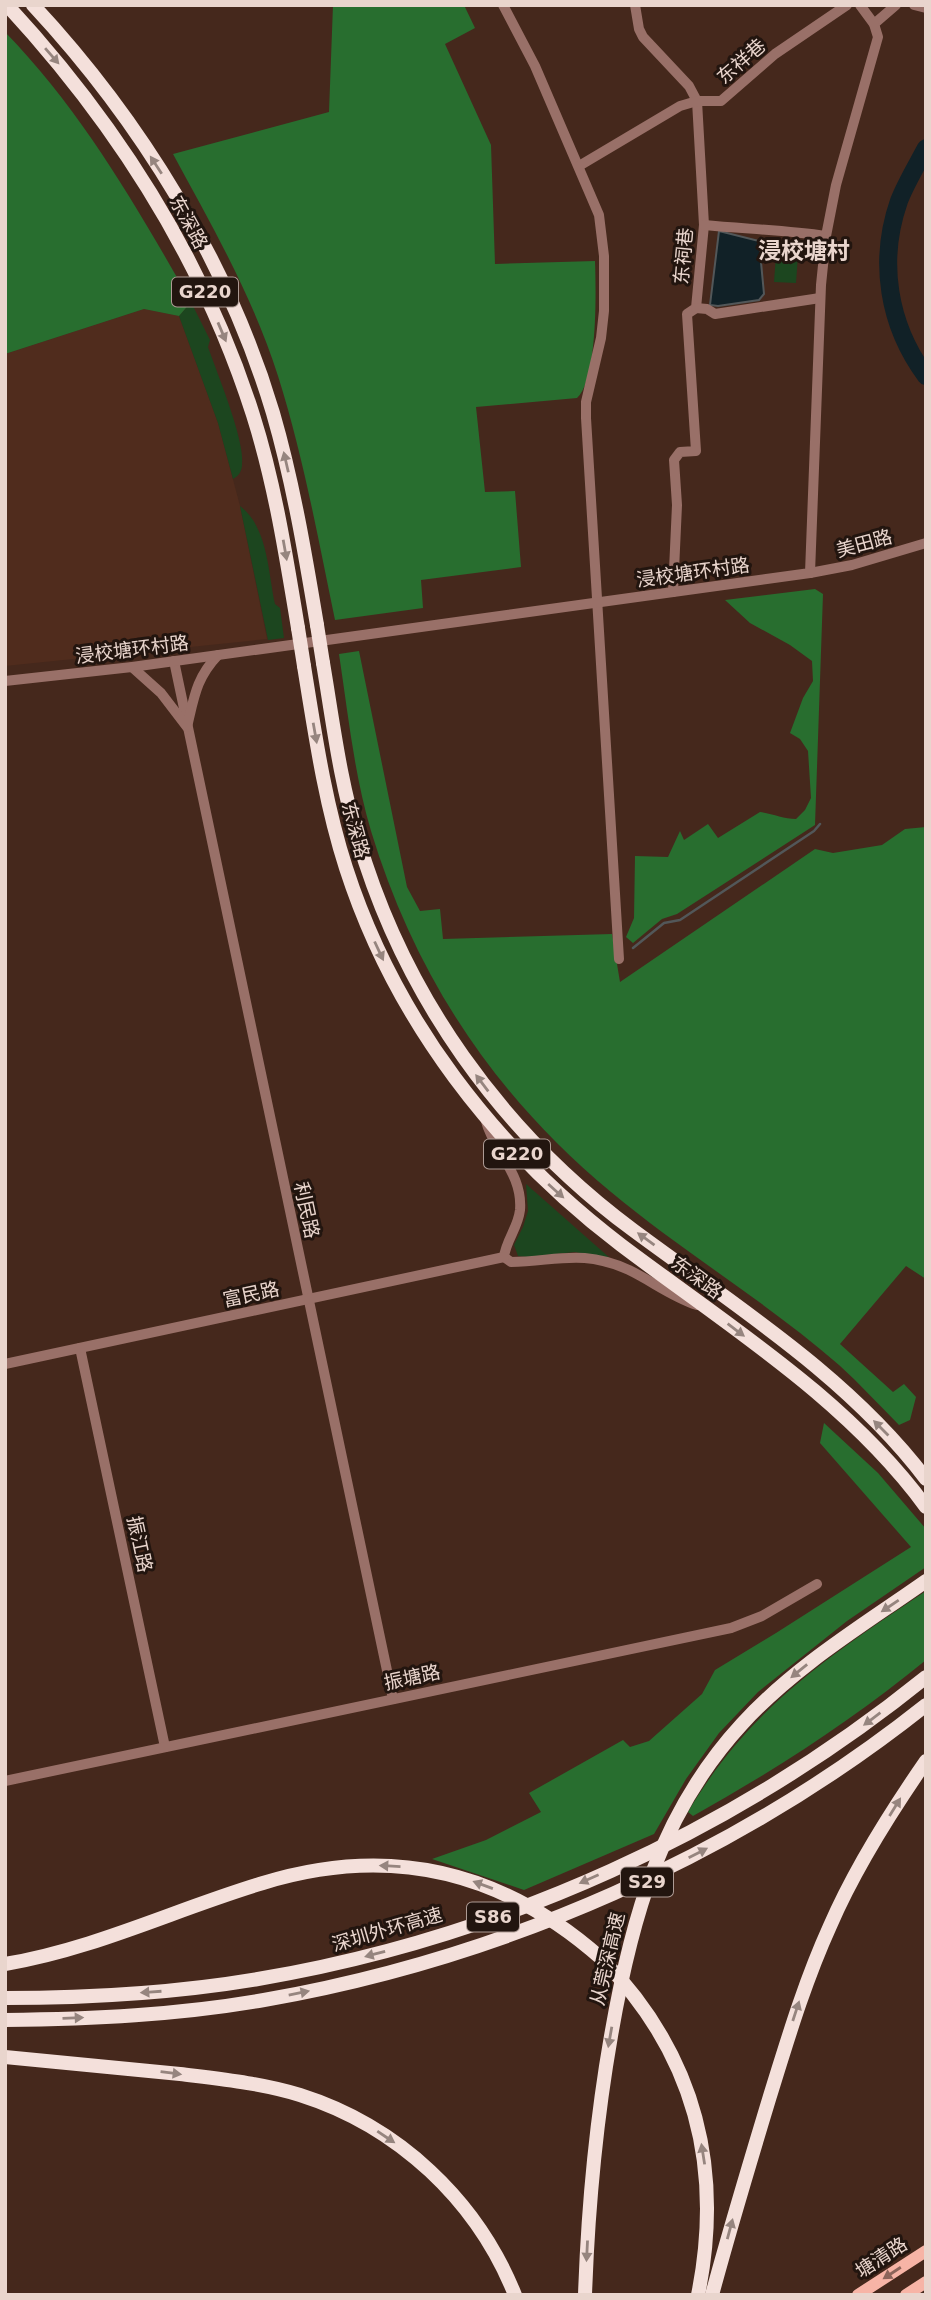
<svg xmlns="http://www.w3.org/2000/svg" width="931" height="2300" viewBox="0 0 931 2300" font-family="'DejaVu Sans','Noto Sans SC',sans-serif">
	<style>
		.built { fill: #502c1d }
		.green { fill: #1c461f }
		.forest { fill: #286e2f }
		.water { fill: #112127; stroke: #525759; stroke-width: 2 }
		.lines { fill: none; stroke-linecap: round; stroke-linejoin: round }
		.stream { stroke: #525759; stroke-width: 2.5 }
		.river { stroke: #112127; stroke-width: 18 }
		.minor { stroke: #997068; stroke-width: 10 }
		.major { stroke: #f7b4a6; stroke-width: 12 }
		.highway { stroke: #f4e0db; stroke-width: 14 }
		.highway-bridge { stroke: #f4e0db; stroke-width: 14 }
		.oneway { fill: #96857f }
		.oneway2 { fill: #8c645a }
		.labels { text-anchor: middle; stroke-width: 6; stroke-linejoin: round; paint-order: stroke }
		.shield { fill: #22150f; stroke: #ad9b94; stroke-width: 2 }
		.shield-label { font-size: 18px; font-weight: bold; fill: #e9d5cd }
		.street-label { font-size: 19px; fill: #e9d5cd; stroke: #22150f }
		.quarter-label { font-size: 23px; font-weight: bold; fill: #e9d5cd; stroke: #22150f }
	</style>
	<rect width="100%" height="100%" fill="#45281c"/>
	<polygon class="built" points="144,309 179,316 218,423 240,506 267,639 5,666 5,354"/>
	<g class="green">
		<polygon points="777,241 799,242 796,283 774,282"/>
		<path d="M191,302L210,340L208,347C217,373 246,442 242,466C241,473 238,476 233,479L218,423L179,316Z"/>
		<path d="M240,506C268,527 268,572 275,604L280,608L284,638L268,640Z"/>
		<polygon points="526,1184 611,1259 575,1252 527,1257 518,1256 514,1245 523,1227 528,1211"/>
	</g>
	<g class="forest">
		<path d="M333,5H464L475,28L445,44L491,145L495,264L595,261C596,290 598,379 577,398L476,407L485,492L515,491L521,567L421,580L423,608L335,620C318,538 303,455 278,376C253,297 212,226 173,154L329,112Z"/>
		<path d="M5,32C82,111 137,207 191,302L179,316L144,309L5,354Z"/>
		<path d="M815,589L823,594L815,825L677,914L662,919L633,943L626,937L634,918L635,856L668,857L680,831L684,840L708,824L718,838L760,812C773,814 784,819 796,819L805,810L811,798L808,751L800,739L790,733L803,698L813,681L812,661L790,645L750,623L725,600Z"/>
		<path d="M359,651L407,887L420,911L440,909L443,939L612,934L620,982L815,849L833,853L882,845L905,829L926,827V1279L906,1266L840,1344L893,1392L904,1384L916,1397L910,1420L899,1425C879,1405 860,1384 839,1365C767,1302 684,1253 611,1192C494,1095 415,976 371,831C354,774 348,713 339,654Z"/>
		<polygon points="824,1423 878,1473 926,1529 926,1567 847,1621 758,1692 719,1733 686,1779 654,1834 524,1890 432,1859 486,1840 541,1812 529,1793 623,1740 630,1747 649,1741 702,1694 715,1670 776,1633 911,1547 820,1443"/>
		<path d="M926,1591V1660C853,1720 775,1770 693,1816L688,1812C750,1707 828,1657 926,1591Z"/>
	</g>
	<polygon class="water" points="719,231 759,241 764,294 759,300 718,306 710,305"/>
	<g class="lines">
		<polyline class="stream" points="633,948 664,923 680,920 814,831 820,824"/>
		<path class="river" d="M926,148C917,165 906,183 899,201C878,261 888,325 926,376"/>
		<g class="minor">
			<polyline points="503,5 535,66 599,215 604,256 604,311 601,338 586,402 586,418 619,959"/>
			<polyline points="635,5 639,29 643,37 689,86 697,101 704,225 696,308 687,314 696,451 680,452 674,460 677,505 673,592"/>
			<polyline points="914,5 926,8"/>
			<polyline points="874,24 896,5"/>
			<polyline points="579,166 680,106 697,101 721,101 775,54 847,5"/>
			<path d="M704,225C745,229 785,230 826,236"/>
			<polyline points="696,308 707,309 715,314 820,298"/>
			<polyline points="810,573 852,565 926,543"/>
			<polyline points="174,661 393,1699"/>
			<path d="M132,667L161,693L187,727C194,698 196,678 218,655"/>
			<polyline points="5,681 132,667 810,573 821,285 826,236 836,185 878,37 874,24 860,5"/>
			<path d="M485,1118C493,1151 523,1173 520,1210C518,1228 506,1240 504,1257L511,1262C558,1261 582,1249 629,1270C652,1281 672,1297 697,1305"/>
			<polyline points="80,1348 165,1747"/>
			<polyline points="5,1364 504,1257"/>
			<polyline points="5,1781 731,1628 762,1616 817,1584"/>
		</g>
		<g class="major">
			<polyline points="858,2295 926,2251"/>
			<polyline points="906,2295 926,2282"/>
		</g>
		<g class="highway">
			<path d="M7,5C116,123 204,261 253,415C275,484 286,556 298,628"/>
			<path d="M33,5C140,120 228,262 273,413C293,482 305,553 317,625"/>
			<path d="M323,663C333,722 340,782 358,839C404,996 501,1132 633,1230C734,1305 849,1377 926,1479"/>
			<path d="M304,666C315,734 325,803 346,868C395,1020 495,1149 621,1245C727,1325 847,1399 926,1507"/>
			<path d="M5,1964C95,1949 176,1909 263,1883C390,1844 503,1871 602,1959"/>
			<path d="M5,2057C63,2063 122,2068 180,2074C220,2079 261,2083 300,2095C398,2126 477,2200 515,2295"/>
			<path d="M585,2295C588,2208 596,2122 611,2036C631,1920 660,1813 742,1724C795,1666 862,1626 926,1581"/>
			<path d="M712,2295C730,2228 750,2162 770,2096C788,2038 805,1981 830,1926C855,1868 890,1813 926,1761"/>
		</g>
		<g class="highway-bridge">
			<polyline points="317,625 323,663"/>
			<polyline points="298,628 304,666"/>
			<path d="M602,1959C694,2053 724,2166 698,2295"/>
			<path d="M5,1998C90,1998 175,1993 258,1979C501,1938 734,1832 926,1677"/>
			<path d="M5,2020C92,2019 179,2015 264,2000C504,1958 736,1856 926,1705"/>
		</g>
	</g>
	<defs><path id="oneway-solid" d="M-6-.8H1V-3.2L6.5 0L1 3.2V.8H-6Z" transform="scale(1.75)"/></defs>
	<g class="oneway">
		<use href="#oneway-solid" transform="translate(52 56) rotate(49)"/>
		<use href="#oneway-solid" transform="translate(156 165) rotate(-123)"/>
		<use href="#oneway-solid" transform="translate(222 332) rotate(67)"/>
		<use href="#oneway-solid" transform="translate(286 462) rotate(-103)"/>
		<use href="#oneway-solid" transform="translate(285 550) rotate(80)"/>
		<use href="#oneway-solid" transform="translate(315 733) rotate(80)"/>
		<use href="#oneway-solid" transform="translate(379 951) rotate(65)"/>
		<use href="#oneway-solid" transform="translate(482 1083) rotate(-127)"/>
		<use href="#oneway-solid" transform="translate(556 1191) rotate(42)"/>
		<use href="#oneway-solid" transform="translate(646 1239) rotate(-144)"/>
		<use href="#oneway-solid" transform="translate(736 1330) rotate(37)"/>
		<use href="#oneway-solid" transform="translate(881 1428) rotate(-135)"/>
		<use href="#oneway-solid" transform="translate(890 1606) rotate(146)"/>
		<use href="#oneway-solid" transform="translate(799 1671) rotate(141)"/>
		<use href="#oneway-solid" transform="translate(872 1719) rotate(143)"/>
		<use href="#oneway-solid" transform="translate(895 1807) rotate(-58)"/>
		<use href="#oneway-solid" transform="translate(698 1853) rotate(-27)"/>
		<use href="#oneway-solid" transform="translate(390 1866) rotate(-177)"/>
		<use href="#oneway-solid" transform="translate(589 1879) rotate(156)"/>
		<use href="#oneway-solid" transform="translate(483 1885) rotate(-160)"/>
		<use href="#oneway-solid" transform="translate(375 1954) rotate(165)"/>
		<use href="#oneway-solid" transform="translate(151 1992) rotate(176)"/>
		<use href="#oneway-solid" transform="translate(299 1993) rotate(-11)"/>
		<use href="#oneway-solid" transform="translate(796 2011) rotate(-72)"/>
		<use href="#oneway-solid" transform="translate(73 2018) rotate(-2)"/>
		<use href="#oneway-solid" transform="translate(610 2037) rotate(100)"/>
		<use href="#oneway-solid" transform="translate(171 2073) rotate(7)"/>
		<use href="#oneway-solid" transform="translate(386 2137) rotate(34)"/>
		<use href="#oneway-solid" transform="translate(703 2154) rotate(-99)"/>
		<use href="#oneway-solid" transform="translate(730 2229) rotate(-75)"/>
		<use href="#oneway-solid" transform="translate(587 2251) rotate(93)"/>
	</g>
	<use class="oneway2" href="#oneway-solid" transform="translate(892 2273) rotate(147)"/>
	<g class="labels">
		<g class="shield">
			<rect x="172" y="277.5" width="66" height="29" rx="5"/>
			<rect x="484" y="1139.5" width="66" height="29" rx="5"/>
			<rect x="621" y="1867.5" width="52" height="29" rx="5"/>
			<rect x="467" y="1902.5" width="52" height="29" rx="5"/>
		</g>
		<g class="shield-label">
			<text x="205" y="298">G220</text>
			<text x="517" y="1160">G220</text>
			<text x="647" y="1888">S29</text>
			<text x="493" y="1923">S86</text>
		</g>
		<g class="street-label">
			<text transform="translate(741 61) rotate(-41)" y="7">东祥巷</text>
			<text transform="translate(189 222) rotate(61)" y="7">东深路</text>
			<text transform="translate(683 256) rotate(-85)" y="7">东祠巷</text>
			<text transform="translate(864 543) rotate(-15)" y="7">美田路</text>
			<text transform="translate(693 572) rotate(-8)" y="7">浸校塘环村路</text>
			<text transform="translate(132 649) rotate(-7)" y="7">浸校塘环村路</text>
			<text transform="translate(356 830) rotate(75)" y="7">东深路</text>
			<text transform="translate(307 1210) rotate(78)" y="7">利民路</text>
			<text transform="translate(697 1277) rotate(36)" y="7">东深路</text>
			<text transform="translate(251 1294) rotate(-12)" y="7">富民路</text>
			<text transform="translate(140 1544) rotate(78)" y="7">振江路</text>
			<text transform="translate(412 1677) rotate(-12)" y="7">振塘路</text>
			<text transform="translate(387 1929) rotate(-16)" y="7">深圳外环高速</text>
			<text transform="translate(607 1959) rotate(-77)" y="7">从莞深高速</text>
			<text transform="translate(881 2257) rotate(-33)" y="7">塘清路</text>
		</g>
		<g class="quarter-label">
			<text x="804" y="259">浸校塘村</text>
		</g>
	</g>
	<rect width="931" height="2300" fill="none" stroke="#e9d5cd" stroke-width="14"/>
</svg>
